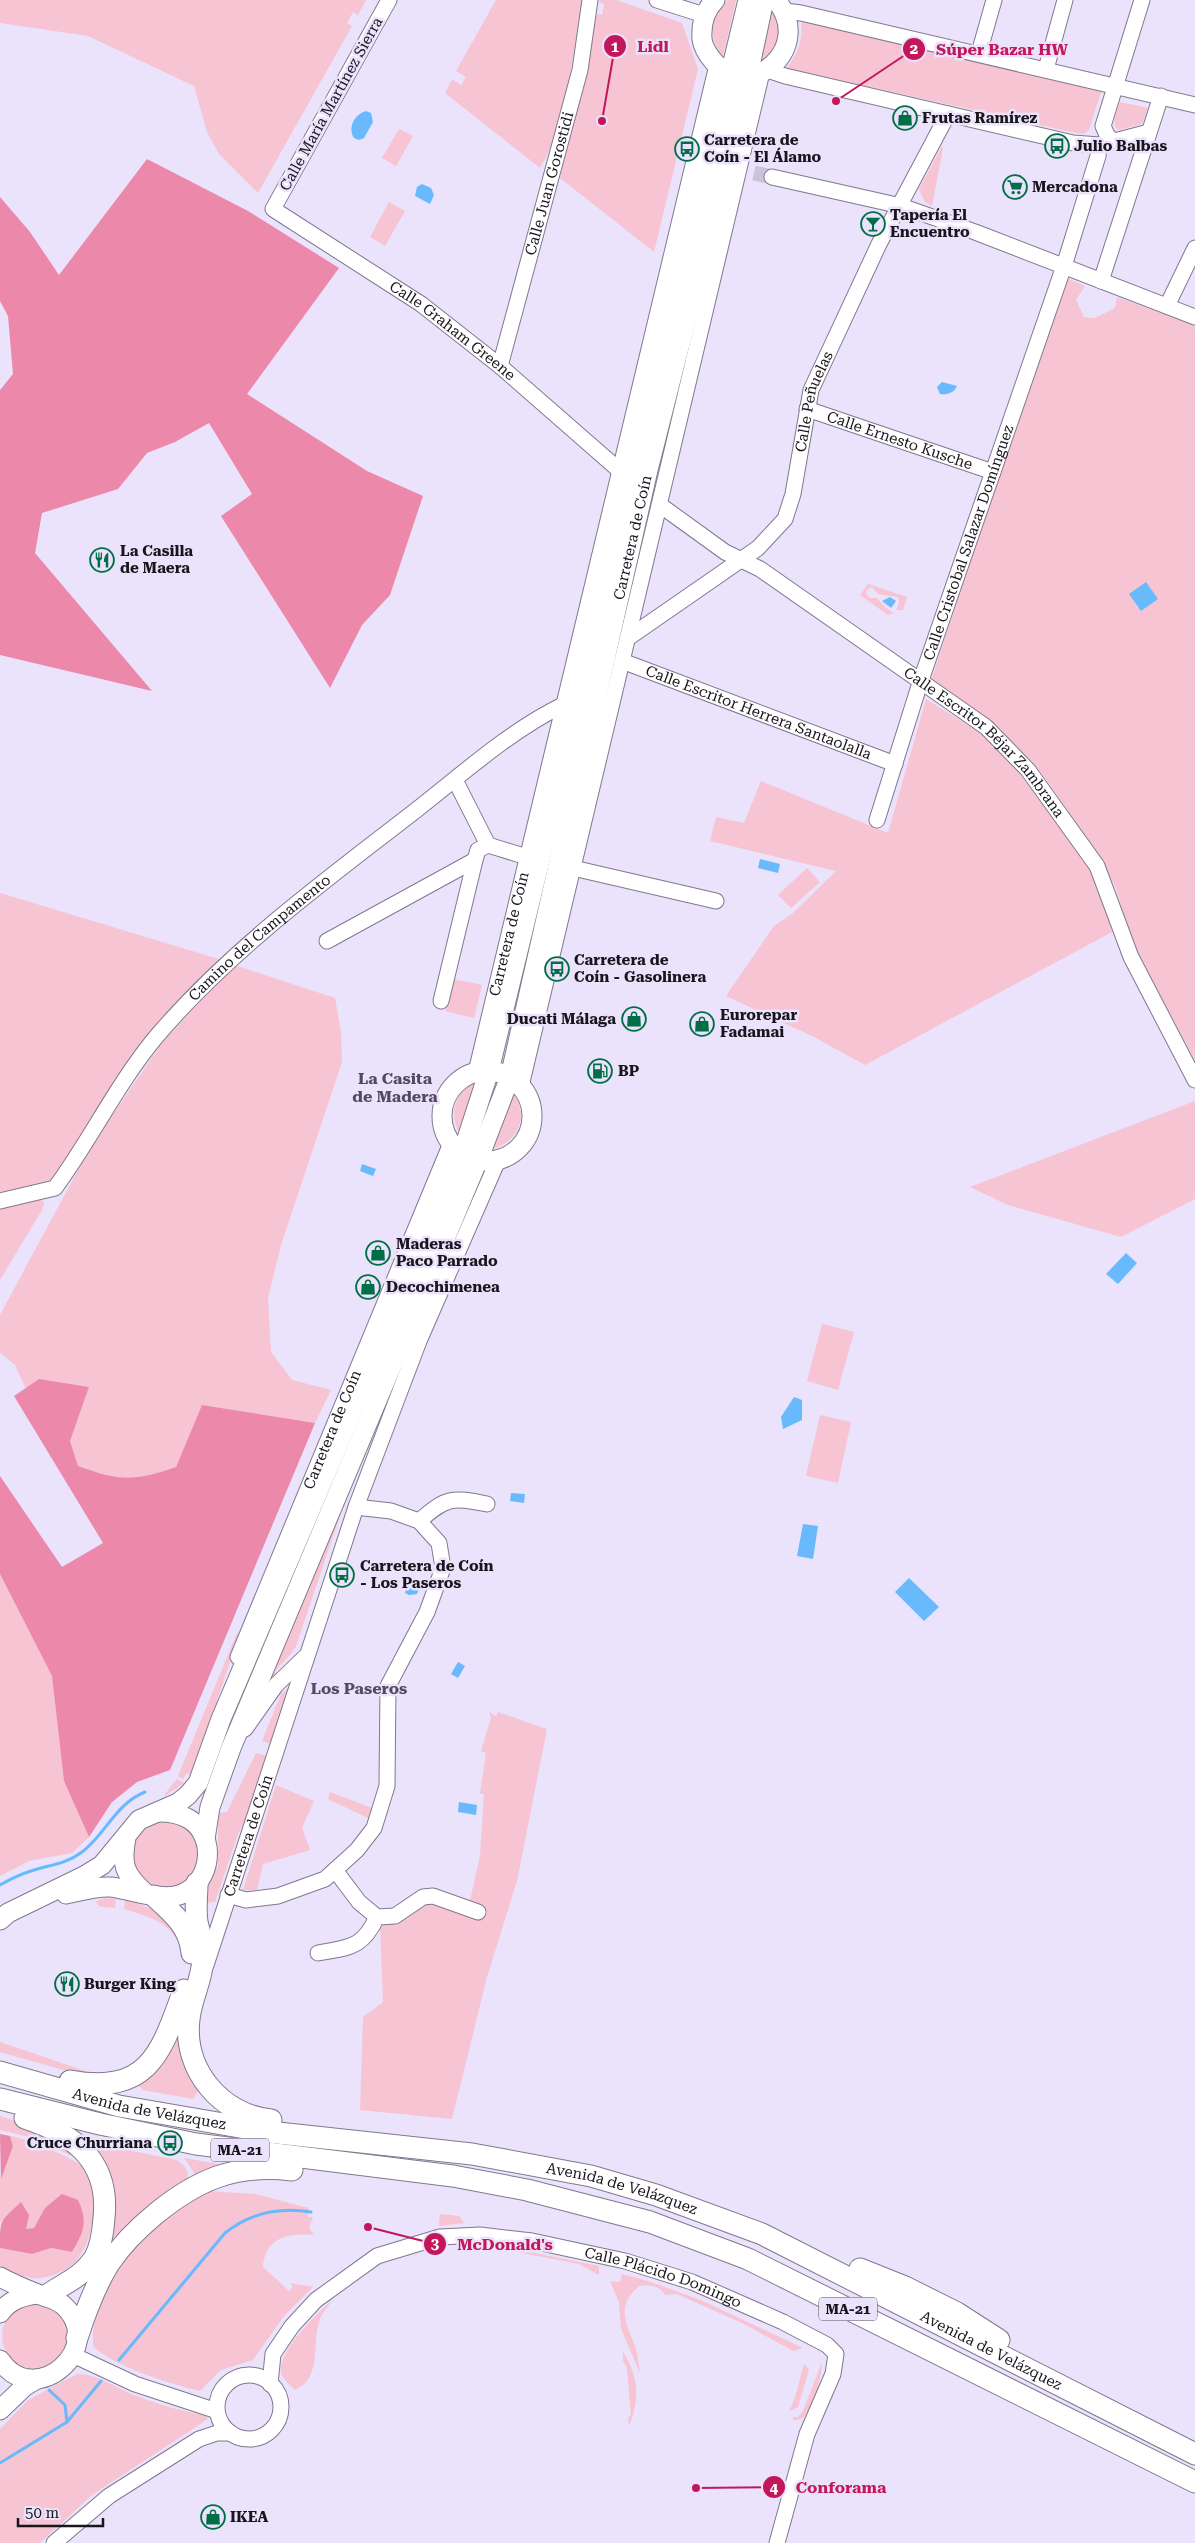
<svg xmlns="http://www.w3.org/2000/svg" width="1195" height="2543" viewBox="0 0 1195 2543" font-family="'Roboto Serif',serif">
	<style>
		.green { fill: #f6c4d2 }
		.forest { fill: #ec88a9 }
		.water { fill: #68bafd }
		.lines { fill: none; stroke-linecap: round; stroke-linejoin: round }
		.stream { stroke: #68bafd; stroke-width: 3 }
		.minor-tunnel { stroke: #cbc3da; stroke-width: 15; stroke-dasharray: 15 8; stroke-linecap: butt }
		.minor-casing { stroke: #80788e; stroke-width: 17 }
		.major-casing { stroke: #80788e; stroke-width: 21 }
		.highway-casing { stroke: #80788e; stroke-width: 23 }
		.minor { stroke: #fff; stroke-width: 15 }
		.major { stroke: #fff; stroke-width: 19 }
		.highway { stroke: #fff; stroke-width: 21 }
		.labels { text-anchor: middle; stroke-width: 5; stroke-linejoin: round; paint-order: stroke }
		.shield { fill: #ebe2fb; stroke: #575260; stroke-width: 1 }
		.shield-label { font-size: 14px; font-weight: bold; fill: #18151d }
		.street-label { font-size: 15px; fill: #18151d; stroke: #ebe2fb }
		.poi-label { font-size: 15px; font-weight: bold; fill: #18151d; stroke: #ebe2fb; text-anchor: start }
		.neighbourhood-label { font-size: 16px; font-weight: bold; fill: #524b5f; stroke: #ebe2fb }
		.leader { fill: none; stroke: #c2185b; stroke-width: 2 }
		.callout-dot { fill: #c2185b; stroke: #ebe2fb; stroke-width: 2 }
		.mark-label { font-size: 15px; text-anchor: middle; font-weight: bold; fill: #fff }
		.callout-label { font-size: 16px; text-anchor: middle; font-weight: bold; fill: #c2185b; stroke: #ebe2fb; stroke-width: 5; stroke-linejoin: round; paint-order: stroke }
	</style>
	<rect width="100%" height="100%" fill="#ebe2fb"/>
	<g class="green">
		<polygon points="0,0 366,0 358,15 353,12 347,23 352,26 258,193 219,154 207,132 194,86 88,36 0,23"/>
		<path d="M496,0H582C574,48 566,128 540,168L445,93L452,79L461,85L466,77L456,71Z"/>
		<polygon points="600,0 616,0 682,23 698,69 654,252 560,178 597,14 602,15 604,4 599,2"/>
		<path d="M728,0H736L723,56C707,38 709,15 728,0Z"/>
		<polygon points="769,4 781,28 774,51 756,63"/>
		<path d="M801,19L1102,89L1089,130L1083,134L1071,132L786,68C799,54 803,38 801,19Z"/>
		<path d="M1120,102L1148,108L1142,124L1118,130C1110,123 1118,111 1120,102Z"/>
		<polygon points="399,129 413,136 396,166 382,158"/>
		<polygon points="942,146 943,148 932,206 925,202 919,189"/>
		<polygon points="389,202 405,211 385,246 370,237"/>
		<polygon points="1069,279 1085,286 1076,300 1084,317 1095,318 1115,308 1117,297 1195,326 1195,1060 1146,969 1131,937 1116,889 1100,857 1048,782 1032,761 1002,732 931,680 1063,285"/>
		<polygon points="868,584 907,597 903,610 896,610 899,603 898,597 878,594 872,587 867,589 866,594 870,598 877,598 886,608 894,613 888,615 860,595"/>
		<polygon points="926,699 981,733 1019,773 1091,868 1105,901 1112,932 865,1065 814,1037 726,996 774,926 793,913 836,871 710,841 716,817 744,823 761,781 888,833"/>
		<polygon points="807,868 820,882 791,908 778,895"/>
		<polygon points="0,893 222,960 151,1034 114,1079 84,1136 53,1179 39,1185 0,1194"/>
		<path d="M234,965L335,998L341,1032L342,1062L281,1245L268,1298L271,1352L292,1380L331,1390L315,1423L202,1405L176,1467C131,1483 122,1481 78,1466L70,1441L89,1387L39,1380L26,1389L15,1365L0,1353V1315L92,1144L163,1042Z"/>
		<polygon points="453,979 482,985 474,1018 445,1011"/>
		<path d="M482,1081L462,1137C446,1114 455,1088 482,1081Z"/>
		<path d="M512,1091C530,1114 519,1142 492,1149Z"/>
		<polygon points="1195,1101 1195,1199 1121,1237 1008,1205 970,1187"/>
		<polygon points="40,1197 44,1203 42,1210 0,1280 0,1206"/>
		<polygon points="822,1324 854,1332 838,1390 807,1381"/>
		<polygon points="820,1415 851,1422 838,1483 806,1476"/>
		<path d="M350,1486L296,1646C291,1656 281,1663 274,1672L276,1675L272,1680L270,1679Z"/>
		<polygon points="0,1574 52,1676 64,1781 89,1837 72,1853 29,1861 0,1876"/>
		<polygon points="237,1633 240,1634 218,1697 213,1725 192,1776 187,1773 183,1779 178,1776"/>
		<polygon points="299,1671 273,1745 262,1741 281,1694 291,1686"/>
		<polygon points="489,1712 496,1716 498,1712 547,1729 517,1881 487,1977 452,2119 360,2110 363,2017 383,2002 380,1925 393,1922 429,1901 469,1905 480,1856 484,1794 480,1794 486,1753 481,1751 491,1718"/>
		<polygon points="256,1753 270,1757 255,1799 238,1834 215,1902 205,1903 206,1890 218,1866 218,1813 227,1812"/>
		<polygon points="177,1779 184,1783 165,1796 165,1794"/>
		<polygon points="276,1785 314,1801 302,1828 310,1850 263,1864 257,1890 243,1890"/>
		<polygon points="330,1792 372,1808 370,1819 328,1799"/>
		<circle cx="166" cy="1854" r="33"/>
		<path d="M106,1898L116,1899L115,1908C108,1907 98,1909 96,1901Z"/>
		<path d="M125,1900C155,1907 196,1928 185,1966C180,1927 159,1919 124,1909Z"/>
		<polygon points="177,2035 183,2065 198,2091 193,2099 143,2090 138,2084"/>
		<polygon points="0,2042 88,2072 88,2077 0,2052"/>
		<polygon points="0,2116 33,2127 77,2150 70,2155 33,2138 0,2130"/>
		<path d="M10,2136C25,2138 72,2157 83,2167C103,2186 94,2237 79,2257C72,2268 53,2277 40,2278C27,2280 11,2271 0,2266V2248L32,2254L51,2248L72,2252L45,2208L35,2228L26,2229L21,2202L0,2223V2178L13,2146Z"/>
		<path d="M102,2145L177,2160C186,2166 189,2171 187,2181L108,2249L97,2153V2148Z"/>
		<polygon points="184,2158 219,2164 197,2177"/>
		<path d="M208,2191L255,2194L309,2208L308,2217H313L309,2228L314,2235C289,2233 265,2237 263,2267L289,2291L293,2287L290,2283L313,2287L284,2316L253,2360L221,2370L200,2391C171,2384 114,2367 93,2346C90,2274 152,2225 208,2191Z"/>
		<polygon points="440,2214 459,2216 464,2223 439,2226"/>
		<polygon points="506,2247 599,2266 599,2275 579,2264 507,2250"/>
		<path d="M622,2274L651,2282L703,2301L803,2348L793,2351L744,2324L677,2294L665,2295C659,2285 650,2285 639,2286C612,2309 630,2327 637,2353C638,2360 639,2366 640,2373L621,2329L619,2302L610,2281L620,2282Z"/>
		<path d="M333,2299C329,2305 323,2312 320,2319C311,2343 323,2378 295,2390C290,2385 282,2379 281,2372C278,2350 318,2313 333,2299Z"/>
		<circle cx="35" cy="2336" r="33"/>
		<path d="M623,2352C639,2378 640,2399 629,2426L628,2417L631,2416L627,2368L623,2361Z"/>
		<path d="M822,2362C822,2375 815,2403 807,2413C804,2419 799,2419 793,2421V2417H798L803,2411Z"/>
		<path d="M804,2364L809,2370L798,2407L789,2411C797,2397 799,2380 804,2364Z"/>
		<path d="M77,2374C97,2374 116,2388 134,2395C157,2404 180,2411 205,2415L208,2419L92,2495L40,2543H0V2429L28,2400Z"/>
	</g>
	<g class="forest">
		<polygon points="147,159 248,211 339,268 247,394 367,471 423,496 390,595 362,625 330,688 221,516 252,494 209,423 175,442 147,453 118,489 42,513 35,553 152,691 0,655 0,390 13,374 8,316 0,301 0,197 30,232 59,275"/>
		<path d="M39,1379L89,1387L70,1441L78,1466C120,1481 133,1482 176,1467L202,1405L315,1423L170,1770L137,1782L112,1802L89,1837L64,1781L52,1676L0,1574V1476L62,1567L103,1543L14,1396Z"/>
		<polygon points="0,2134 10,2136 13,2146 1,2179"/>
		<path d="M62,2194L78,2200C88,2222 84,2232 72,2252L51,2248L32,2254L0,2248C0,2218 0,2222 21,2202L29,2215L26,2229L34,2228L45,2208Z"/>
	</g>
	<g class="water">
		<path d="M366,111L371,113L373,122L364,138L359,140L354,138C347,127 355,114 366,111Z"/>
		<polygon points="422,184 431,188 434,195 430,204 415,196 417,187"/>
		<path d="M942,382L957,386C954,393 947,395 940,394L937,387Z"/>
		<polygon points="1146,582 1158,599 1141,611 1129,594"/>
		<polygon points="890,597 896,601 891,608 882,601"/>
		<polygon points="760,859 780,864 778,873 758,868"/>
		<polygon points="362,1164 376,1169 373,1176 360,1171"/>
		<polygon points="1126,1253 1137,1263 1118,1284 1106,1274"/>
		<polygon points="794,1397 802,1400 802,1420 783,1429 781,1417"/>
		<polygon points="511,1493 525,1494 524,1503 510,1501"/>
		<polygon points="803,1524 818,1526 813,1559 797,1556"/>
		<polygon points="909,1578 939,1607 924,1621 895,1592"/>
		<polygon points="417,1585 419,1589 417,1594 409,1595 405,1593 406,1586 413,1589"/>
		<polygon points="458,1662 465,1666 458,1678 451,1674"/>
		<polygon points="459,1802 477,1805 476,1815 458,1812"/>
	</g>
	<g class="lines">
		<g class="stream">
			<path d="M0,1885C9,1880 18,1875 28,1872C47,1865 65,1865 82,1852C106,1834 115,1804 145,1792"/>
			<path d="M119,2360L225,2233C250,2213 279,2207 311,2212"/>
			<polyline points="49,2390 65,2405 67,2422"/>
			<polyline points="0,2463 67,2422 101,2381"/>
		</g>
		<polyline class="minor-tunnel" points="754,173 772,177"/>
		<g class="minor-casing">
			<g id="minor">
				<path id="s1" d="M389,0L273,209L421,304L500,366L619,470"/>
				<polyline points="657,0 704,15"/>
				<polyline points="785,11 801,13 1195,105"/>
				<polyline points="979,53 994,0"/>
				<polyline points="1046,69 1065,0"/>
				<polyline points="767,70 785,76 1073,143 1099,145 1149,132"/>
				<polyline points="1113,141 1107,135 1103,126 1142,0"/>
				<polyline points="772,177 901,206 975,232 1195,317"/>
				<polyline points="1101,281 1161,96"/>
				<polyline points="1167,306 1195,248"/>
				<path id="s2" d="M500,366L580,70L590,0"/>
				<path id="s3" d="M807,409L993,472"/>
				<path id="s4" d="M660,505L725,552L760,569L986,727L1028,770L1097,866L1131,957L1195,1080"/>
				<path id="s5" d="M628,638L758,548L785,519L793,494L811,390L879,244L948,114"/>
				<path id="s6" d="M622,661L895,764"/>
				<polyline points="455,780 488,845 527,857"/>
				<path id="s7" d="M877,820L920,683L1064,266L1098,156L1099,145"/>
				<polyline points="573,868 716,901"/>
				<polyline points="327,941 475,860"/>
				<polyline points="441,1001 475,860 478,850 488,845"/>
				<path id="s8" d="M476,1072L717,65"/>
				<polyline points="521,1086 762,72"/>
				<path id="s9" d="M0,1201L55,1188C91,1139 117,1084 156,1037C231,949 325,881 415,811C461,775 511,730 563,705"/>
				<path d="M419,1521C447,1497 451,1497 487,1504"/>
				<path id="s10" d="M238,1657L451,1143"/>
				<polyline points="245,1729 276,1685 305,1657"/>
				<polyline points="335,1870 359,1902 377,1917"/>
				<polyline points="228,1895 246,1900 278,1896 325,1879 357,1850 374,1828 387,1786 388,1686 427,1612 443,1568 439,1543 419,1521 391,1511 356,1507"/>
				<path d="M318,1953C349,1947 362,1949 377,1917L395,1916L423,1897L433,1896L478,1912"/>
				<path id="s11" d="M206,1965L356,1507L419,1341L498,1160"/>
				<polyline points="73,2355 135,2384 217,2411"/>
				<circle cx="249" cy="2407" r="32"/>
				<path id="s12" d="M270,2384L273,2354L292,2326L316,2300L377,2256L440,2237L480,2235L532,2241L625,2261L692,2282L783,2322L827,2345L836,2354L833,2374L807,2434L777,2543"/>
				<polyline points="54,2543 109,2496 199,2439 217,2433 231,2433"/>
			</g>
		</g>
		<g class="major-casing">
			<g id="major">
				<path d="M715,0C704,11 701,24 702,39C703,48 708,55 714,62C751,103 815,47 776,0"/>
				<circle cx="487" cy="1116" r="45"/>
				<path d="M126,1838C121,1864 124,1874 144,1892"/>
				<path id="s13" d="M205,1839L210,1807L231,1748L478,1160L510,1077L648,470L748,75L764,0"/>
				<path d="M66,1894C81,1891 96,1886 111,1887C133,1890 163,1902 182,1894C212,1882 217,1836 189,1819C179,1813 170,1812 159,1812"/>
				<polyline points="0,1920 8,1913 84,1876 102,1865 139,1820 178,1803 188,1795 198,1783 221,1719 462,1154 489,1071 748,0"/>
				<path d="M0,2277C11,2283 23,2288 35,2293C45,2297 54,2298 63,2305C109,2346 35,2412 0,2360"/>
				<path d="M0,2313C9,2300 22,2296 37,2294"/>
				<polyline points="0,2410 25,2386 37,2379"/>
			</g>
		</g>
		<g class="highway-casing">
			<g id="highway">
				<path d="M197,1883C197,1896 195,1909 197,1922C200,1935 204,1946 203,1959C202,1980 191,1999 189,2019C183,2070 221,2115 271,2120"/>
				<path d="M154,1896C172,1912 190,1927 192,1953"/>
				<path id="s14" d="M0,2072L119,2106L269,2132L472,2154L591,2176L656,2195L762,2234L1195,2454"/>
				<path d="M70,2081C149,2095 161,2053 184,1990"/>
				<polyline points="0,2099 100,2124 196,2144 453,2176 527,2190 650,2222 748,2259 1195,2482"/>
				<path d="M25,2118C74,2134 110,2161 104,2218C103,2232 101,2247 94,2259C81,2278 64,2283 46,2296"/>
				<polyline points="860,2269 905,2287 957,2313 999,2340"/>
				<path d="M77,2338C85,2313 94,2288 108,2265C131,2230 178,2191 217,2177C240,2169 267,2167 292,2170"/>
			</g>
		</g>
		<use href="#minor" class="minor"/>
		<use href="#major" class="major"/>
		<use href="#highway" class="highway"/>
	</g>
	<defs>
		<g id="shop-ring" transform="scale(1.25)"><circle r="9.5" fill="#ebe2fb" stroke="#006e46" stroke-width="1.5"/><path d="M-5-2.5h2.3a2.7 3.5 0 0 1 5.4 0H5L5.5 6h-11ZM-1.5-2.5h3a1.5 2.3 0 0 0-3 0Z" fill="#006e46"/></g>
		<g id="bus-ring" transform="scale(1.25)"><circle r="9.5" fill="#ebe2fb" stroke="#006e46" stroke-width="1.5"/><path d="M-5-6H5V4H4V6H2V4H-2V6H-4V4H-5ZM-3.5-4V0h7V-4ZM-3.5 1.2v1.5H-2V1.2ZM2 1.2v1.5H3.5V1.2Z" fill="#006e46"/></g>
		<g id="supermarket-ring" transform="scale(1.25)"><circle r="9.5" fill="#ebe2fb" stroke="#006e46" stroke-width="1.5"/><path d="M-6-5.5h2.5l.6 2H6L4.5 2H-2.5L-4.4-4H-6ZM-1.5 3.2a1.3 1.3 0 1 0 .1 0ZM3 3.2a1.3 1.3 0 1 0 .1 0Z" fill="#006e46"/></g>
		<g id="bar-ring" transform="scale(1.25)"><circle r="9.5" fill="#ebe2fb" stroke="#006e46" stroke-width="1.5"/><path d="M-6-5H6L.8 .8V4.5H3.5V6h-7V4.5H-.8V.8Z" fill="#006e46"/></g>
		<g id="restaurant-ring" transform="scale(1.25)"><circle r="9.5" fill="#ebe2fb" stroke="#006e46" stroke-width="1.5"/><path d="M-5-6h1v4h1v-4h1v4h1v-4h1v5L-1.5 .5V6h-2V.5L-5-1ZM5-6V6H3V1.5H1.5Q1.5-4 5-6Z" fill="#006e46"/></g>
		<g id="fuel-ring" transform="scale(1.25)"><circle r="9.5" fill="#ebe2fb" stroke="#006e46" stroke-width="1.5"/><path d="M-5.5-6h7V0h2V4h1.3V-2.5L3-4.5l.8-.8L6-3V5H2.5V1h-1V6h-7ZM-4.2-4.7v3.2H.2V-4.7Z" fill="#006e46"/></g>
	</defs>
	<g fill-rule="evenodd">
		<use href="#shop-ring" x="905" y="118"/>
		<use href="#bus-ring" x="1057" y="146"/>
		<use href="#bus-ring" x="687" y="149"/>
		<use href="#supermarket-ring" x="1015" y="187"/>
		<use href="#bar-ring" x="873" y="224"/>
		<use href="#restaurant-ring" x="102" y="560"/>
		<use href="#bus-ring" x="557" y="969"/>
		<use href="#shop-ring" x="634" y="1019"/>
		<use href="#shop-ring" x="702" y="1024"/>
		<use href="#fuel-ring" x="600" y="1071"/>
		<use href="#shop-ring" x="378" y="1253"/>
		<use href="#shop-ring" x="368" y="1287"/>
		<use href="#bus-ring" x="342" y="1575"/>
		<use href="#restaurant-ring" x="67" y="1984"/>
		<use href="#bus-ring" x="170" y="2143"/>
		<use href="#shop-ring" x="213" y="2517"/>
	</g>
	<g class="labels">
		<g class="shield">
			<rect x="211" y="2138.5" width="58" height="23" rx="4"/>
			<rect x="819" y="2297.5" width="58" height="23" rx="4"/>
		</g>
		<g class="shield-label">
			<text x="240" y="2155">MA-21</text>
			<text x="848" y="2314">MA-21</text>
		</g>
		<g class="street-label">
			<text transform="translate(331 104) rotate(-61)" y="5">Calle María Martínez Sierra</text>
			<text dy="5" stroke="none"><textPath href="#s2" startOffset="189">Calle Juan Gorostidi</textPath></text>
			<text dy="5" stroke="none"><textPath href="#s1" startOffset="456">Calle Graham Greene</textPath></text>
			<text dy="5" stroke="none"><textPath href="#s5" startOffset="319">Calle Peñuelas</textPath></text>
			<text dy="5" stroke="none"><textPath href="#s3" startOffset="98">Calle Ernesto Kusche</textPath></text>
			<text dy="5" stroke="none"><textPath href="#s13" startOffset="1375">Carretera de Coín</textPath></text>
			<text dy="5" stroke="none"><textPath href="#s7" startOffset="292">Calle Cristobal Salazar Domínguez</textPath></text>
			<text dy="5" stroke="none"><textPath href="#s6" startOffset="146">Calle Escritor Herrera Santaolalla</textPath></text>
			<text dy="5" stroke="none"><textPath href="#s4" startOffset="404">Calle Escritor Béjar Zambrana</textPath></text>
			<text dy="5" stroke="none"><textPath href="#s8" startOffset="142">Carretera de Coín</textPath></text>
			<text dy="5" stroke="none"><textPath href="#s9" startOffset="382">Camino del Campamento</textPath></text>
			<text dy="5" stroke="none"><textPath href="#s10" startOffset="246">Carretera de Coín</textPath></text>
			<text dy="5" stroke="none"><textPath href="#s11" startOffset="136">Carretera de Coín</textPath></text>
			<text dy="5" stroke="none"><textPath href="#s14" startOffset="154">Avenida de Velázquez</textPath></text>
			<text dy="5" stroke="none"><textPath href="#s14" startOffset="634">Avenida de Velázquez</textPath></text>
			<text dy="5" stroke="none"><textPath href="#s12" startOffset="469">Calle Plácido Domingo</textPath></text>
			<text dy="5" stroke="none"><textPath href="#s14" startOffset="1039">Avenida de Velázquez</textPath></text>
		</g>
		<g class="poi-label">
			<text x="922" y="123">Frutas Ramírez</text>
			<text x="704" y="145">Carretera de<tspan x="704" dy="17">Coín - El Álamo</tspan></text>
			<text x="1074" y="151">Julio Balbas</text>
			<text x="1032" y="192">Mercadona</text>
			<text x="890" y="220">Tapería El<tspan x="890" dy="17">Encuentro</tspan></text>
			<text x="120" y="556">La Casilla<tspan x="120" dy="17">de Maera</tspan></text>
			<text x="574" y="965">Carretera de<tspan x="574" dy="17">Coín - Gasolinera</tspan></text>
			<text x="720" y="1020">Eurorepar<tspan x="720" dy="17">Fadamai</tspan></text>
			<text x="616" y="1024" text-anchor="end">Ducati Málaga</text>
			<text x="618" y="1076">BP</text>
			<text x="396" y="1249">Maderas<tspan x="396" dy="17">Paco Parrado</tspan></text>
			<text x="386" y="1292">Decochimenea</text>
			<text x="360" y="1571">Carretera de Coín<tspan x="360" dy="17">- Los Paseros</tspan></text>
			<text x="84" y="1989">Burger King</text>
			<text x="152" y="2148" text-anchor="end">Cruce Churriana</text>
			<text x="230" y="2522">IKEA</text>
		</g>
		<g class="neighbourhood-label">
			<text x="395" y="1084">La Casita<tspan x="395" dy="18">de Madera</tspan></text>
			<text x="359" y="1694">Los Paseros</text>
		</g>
	</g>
	<path class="leader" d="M602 121L615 46M836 101L914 49M368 2227L435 2244M696 2488L774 2487"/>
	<g class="callout-dot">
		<circle cx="602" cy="121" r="5"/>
		<circle cx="836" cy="101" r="5"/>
		<circle cx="368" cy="2227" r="5"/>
		<circle cx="696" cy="2488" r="5"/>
		<circle cx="615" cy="46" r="12"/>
		<circle cx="914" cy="49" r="12"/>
		<circle cx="435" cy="2244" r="12"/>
		<circle cx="774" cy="2487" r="12"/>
	</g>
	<g class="mark-label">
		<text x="615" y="52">1</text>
		<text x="914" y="54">2</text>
		<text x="435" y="2249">3</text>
		<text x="774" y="2493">4</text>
	</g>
	<g class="callout-label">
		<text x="653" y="52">Lidl</text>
		<text x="1002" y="55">Súper Bazar HW</text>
		<text x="505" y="2250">McDonald's</text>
		<text x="841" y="2493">Conforama</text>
	</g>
	<path d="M18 2518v8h85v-8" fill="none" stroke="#18151d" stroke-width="2.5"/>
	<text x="25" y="2518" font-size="15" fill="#18151d" stroke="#ebe2fb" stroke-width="4" paint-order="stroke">50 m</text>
</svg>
